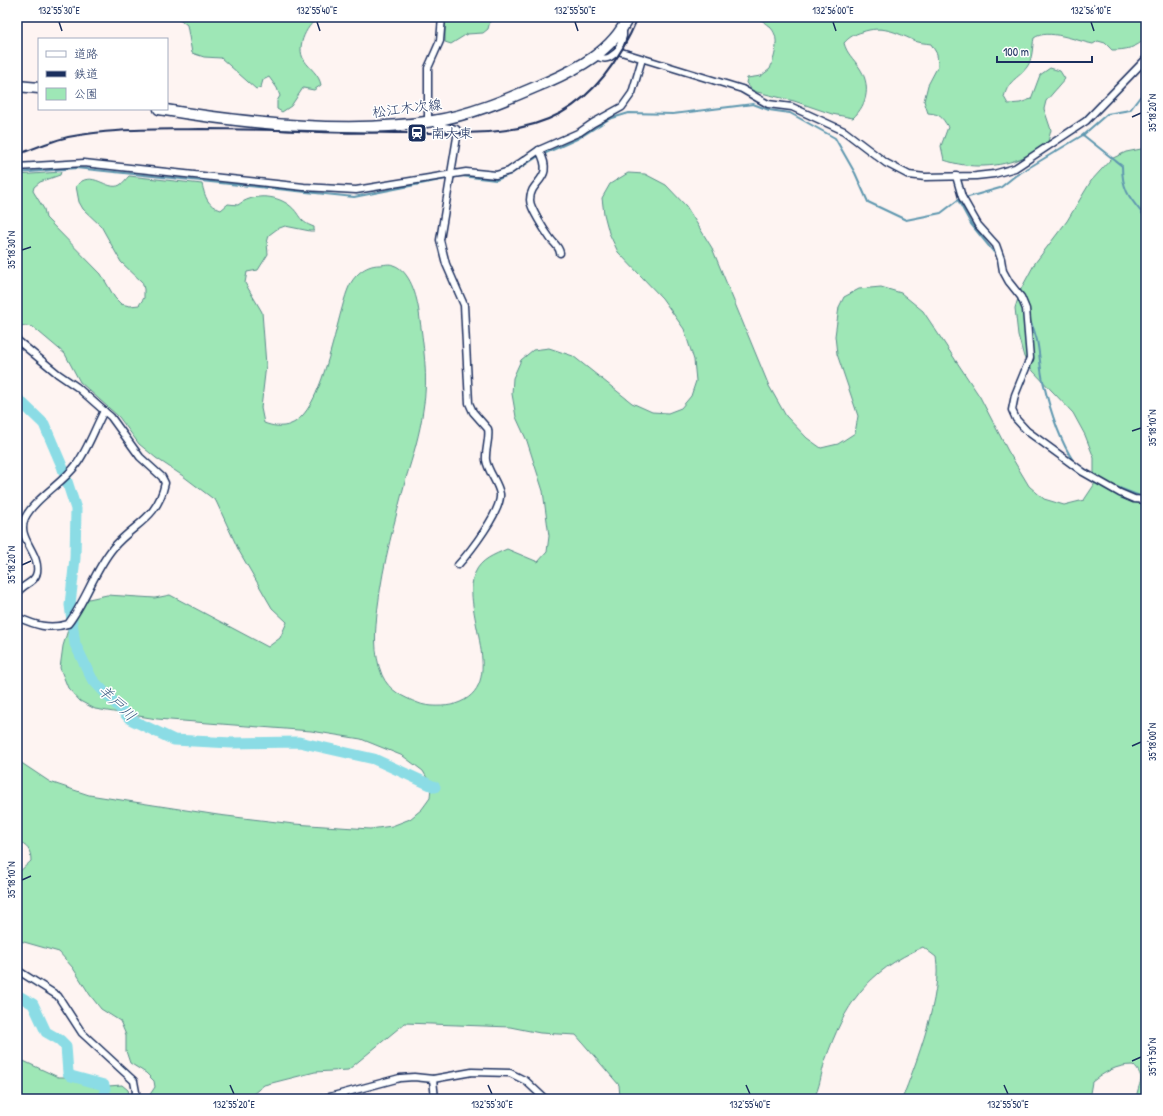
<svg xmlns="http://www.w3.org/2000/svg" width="1163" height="1116" viewBox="0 0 1163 1116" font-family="'Patrick Hand','Klee One',sans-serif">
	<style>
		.green { fill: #9ee7b6; stroke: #5c8b8a }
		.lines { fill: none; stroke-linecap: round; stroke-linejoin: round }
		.stream { stroke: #5e97af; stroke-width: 2 }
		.river { stroke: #8bdce5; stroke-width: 11 }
		.minor-casing { stroke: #1b2f5e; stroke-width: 9 }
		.primary-casing { stroke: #1b2f5e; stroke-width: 13 }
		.minor { stroke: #fff; stroke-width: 6 }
		.primary { stroke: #fff; stroke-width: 10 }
		.rail { stroke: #1b2f5e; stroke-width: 2 }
		.ticks { fill: none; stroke: #1b2f5e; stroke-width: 1.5 }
		.labels { text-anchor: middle; stroke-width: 3; stroke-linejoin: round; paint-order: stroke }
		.street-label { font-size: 14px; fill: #1b2f5e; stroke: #fff }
		.poi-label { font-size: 14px; fill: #1b2f5e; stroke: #fff; text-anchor: start }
		.water-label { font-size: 15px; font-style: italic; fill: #375a80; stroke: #fff }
		.neatline { fill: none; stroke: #1b2f5e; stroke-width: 1.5 }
		.ticks-label { font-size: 10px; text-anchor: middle; fill: #1b2f5e }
	</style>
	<rect width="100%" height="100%" fill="#fef4f2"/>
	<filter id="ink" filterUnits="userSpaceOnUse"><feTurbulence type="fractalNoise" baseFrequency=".025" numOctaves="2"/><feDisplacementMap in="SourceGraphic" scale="8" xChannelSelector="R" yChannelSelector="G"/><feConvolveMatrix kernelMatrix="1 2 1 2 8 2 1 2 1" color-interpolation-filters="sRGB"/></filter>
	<g filter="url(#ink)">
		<g class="green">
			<path d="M177,17H320C308,23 295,46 304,60C310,69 319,74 321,85L314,90L303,88L291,106L282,112L277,109V101L280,96L277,88L269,77L263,80L261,87L256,89L221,58L204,57L192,53L187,25Z"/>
			<polygon points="445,17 491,17 488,29 483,33 467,34 451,44 445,42"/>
			<path d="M760,17H1146V38C1136,48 1126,50 1112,50L1105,43L1098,41L1093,44C1077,41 1048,28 1034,38C1032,47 1033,59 1027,67C1017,80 1009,79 1004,97L1008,104L1020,103L1031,99L1040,75L1050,68L1060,71L1065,79L1046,101L1044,109L1051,130L1048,142C1041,147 1033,153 1024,157C999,168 969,169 944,160L941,146L948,127C942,117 940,114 928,113L924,101L928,85L938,66L937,54L931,44C925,43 918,43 913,40C895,32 882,25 862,32C855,34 849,37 844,43C847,54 853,58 859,67C871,84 868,104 853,118L832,114L794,101L753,91L746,83L747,78L761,76L770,69C774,58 781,39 771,28C767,24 763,23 760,17Z"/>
			<path d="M1146,148V1099H1136C1138,1083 1147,1078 1133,1065C1116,1065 1105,1072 1092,1082L1089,1099H902C916,1064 943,993 936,957L923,947C866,972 845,1004 825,1061C821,1073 820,1089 813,1099H617L620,1097L619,1085L576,1035L540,1033L510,1027L405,1023L348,1070L315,1072L264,1085L247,1099H147L155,1087L154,1081L146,1073L130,1063L126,1051V1035L120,1021L101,1009L90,995L73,968L59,952L17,940V874L31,861C31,849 27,846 17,841V760L50,782L89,795L218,815L294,824L370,829L392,826L410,819L422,809L430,798L431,785L423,771L403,756L361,739L311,731L157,719L95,709L80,701L68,688L60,668L63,646L71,620L84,600L107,595L155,598L170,595L268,647L280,638L287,622L272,608L239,551L216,501L183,476L156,458L139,444L119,417L80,382L65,354L33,327L17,325V175L61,172L60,175L40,182L34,187L33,191L44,209L46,218L101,274L115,298L121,304L130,306L139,305L144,298V289L142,282L121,262L101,226L83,209L79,202L76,186C92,168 107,192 120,185C123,183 126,179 129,176L202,184C205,196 207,206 221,210L228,204L238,205C252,194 274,194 289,205C301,214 297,221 314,227V231H310L285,226L277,229L269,235L267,243L268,254L258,270L247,272L245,283L262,312L266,365L261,408L264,423C272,426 282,428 291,424C323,412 336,319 348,289C353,276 365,265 379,265C383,265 390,263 393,265C410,270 417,297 419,312C423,344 429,378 423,410C420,433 413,456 406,478C395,520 383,563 378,606C375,629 373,653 382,675C389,691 403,697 418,703C427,707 445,707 455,704C512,686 459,610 475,573C481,559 494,555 507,549L538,562L547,552L549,536L543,491L527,441L516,417L512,394L513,378L521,360L533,350L549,348L573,356L632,403L652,412L668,413L681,408L691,396L696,381L694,360L684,329L662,298L618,252L609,233L604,214L602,198L610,184L628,173L645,174L666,185L686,206L712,248L769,386L786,416L807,438L821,448L838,444L855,433L858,416L837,354L835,336L839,307L844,297L859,289L881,287L901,293L923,311L980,397L1008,451L1029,486L1044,499L1064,505L1084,500L1094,485V458L1085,435L1073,413L1033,371L1024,357L1018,335L1015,308L1021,289L1035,263L1067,221L1091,181L1111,159L1126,152Z"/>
			<polygon points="17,1058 58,1077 73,1077 82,1083 94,1087 122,1085 128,1090 130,1097 128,1099 17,1099"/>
		</g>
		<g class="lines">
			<g class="stream">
				<path d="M1083,135L1122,166C1122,192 1131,199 1146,218"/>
				<polyline points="17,173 76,168 354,197 461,176 496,180 511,174 537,157 579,138 609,119 629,113 673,114 753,104 769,110 790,113 835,138 855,173 868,202 906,220 941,213 958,200 1000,188 1015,176 1083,135 1107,114 1130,110 1146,89"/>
				<polyline points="958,200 971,224 997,256"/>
				<path d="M1029,319C1041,341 1038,358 1043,381C1049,406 1060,441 1074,462"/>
				<polyline points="1078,465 1098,477"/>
				<polyline points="1114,486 1145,498"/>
			</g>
			<g class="river">
				<polyline points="17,398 44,424 62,466 76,509 75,558 70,605 75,644 92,679 130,719 174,740 232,743 299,742 374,759 435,787"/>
				<polyline points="17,995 33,1004 46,1032 60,1040 66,1046 68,1073 71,1076 104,1085 105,1089 104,1099"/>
			</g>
			<g class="minor-casing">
				<g id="minor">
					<polyline points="623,29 623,36 618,51 742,89 768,104 792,107 844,131 886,163 909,175 925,177 976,176 994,174 1015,168 1086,121 1146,59"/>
					<path d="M596,56C606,61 610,58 618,51"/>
					<path d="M434,121L438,126L456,129L458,131L440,240L446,264L464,305L469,403L473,412L488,429C490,439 485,449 486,460C488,472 498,482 500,494C502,511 469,553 458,565"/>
					<polyline points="428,122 428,68 440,41 442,17"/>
					<path d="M539,150C556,181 530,179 530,200C530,208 545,231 550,238C554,244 559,246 560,253"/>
					<polyline points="17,167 84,163 304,187 356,190 466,172 496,175 509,171 539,150 580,132 593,123 622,107 632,93 642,59"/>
					<polyline points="956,176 962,197 978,225 996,245 1001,259 1003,271 1009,282 1021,297 1026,309 1030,358 1015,395 1012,410 1016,419 1027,431 1083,472 1120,493 1134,499 1146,500"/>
					<path d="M17,340L58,374L77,387L111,417L140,457L162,477L165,483C157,520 134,523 113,548C94,571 86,601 68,624C49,630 35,625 17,617"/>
					<path d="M17,594C21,584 35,584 37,572C40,552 16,538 25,518C34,499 63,483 76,465C87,451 95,428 104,411"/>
					<polyline points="17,970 58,996 82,1033 134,1081 136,1092 134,1099"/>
					<polyline points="433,1079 435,1099"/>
					<polyline points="322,1099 400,1078 414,1077 433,1079 472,1072 510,1073 526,1081 545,1099"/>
				</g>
			</g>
			<g class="primary-casing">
				<g id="primary">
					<polyline points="17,86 39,88"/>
					<path d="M159,109C243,123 349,135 433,121C472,115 510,98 545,83C577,69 613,51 628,17"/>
				</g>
			</g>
			<use href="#minor" class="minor"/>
			<use href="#primary" class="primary"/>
			<path class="rail" d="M17,155C34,148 51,141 68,137C111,128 157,130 200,129C272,129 343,133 415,133C463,133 517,137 561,113C599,92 622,55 638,17"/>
		</g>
	</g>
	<path class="ticks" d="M59,22L62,31M317,22L320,31M575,22L578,31M833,22L836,31M1091,22L1094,31M1132,117L1141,113M22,250L31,247M1132,431L1141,428M22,565L31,561M1132,746L1141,742M22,880L31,876M1132,1061L1141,1057M230,1085L234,1094M488,1085L492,1094M746,1085L750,1094M1004,1085L1008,1094"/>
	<defs>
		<g id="station-square" transform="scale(1)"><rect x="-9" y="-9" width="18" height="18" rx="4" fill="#1b2f5e" stroke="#fff"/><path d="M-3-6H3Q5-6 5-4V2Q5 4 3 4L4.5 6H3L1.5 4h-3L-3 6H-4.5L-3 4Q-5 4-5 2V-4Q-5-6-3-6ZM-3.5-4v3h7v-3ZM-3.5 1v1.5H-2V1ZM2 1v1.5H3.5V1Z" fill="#fff"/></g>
	</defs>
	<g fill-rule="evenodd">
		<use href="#station-square" x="417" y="133"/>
	</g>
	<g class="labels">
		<g class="street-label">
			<text transform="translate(407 108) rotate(-7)" y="5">松江木次線</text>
		</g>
		<g class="poi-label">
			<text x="431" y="138">南大東</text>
		</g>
		<g class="water-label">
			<text transform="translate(117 703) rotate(43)" y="5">羊戸川</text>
		</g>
	</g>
	<rect width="1163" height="1116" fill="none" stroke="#fff" stroke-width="44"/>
	<rect x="38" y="38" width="130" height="72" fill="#ffffff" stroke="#a4acbf"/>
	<rect x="46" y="51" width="20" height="6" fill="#ffffff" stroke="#a4acbf"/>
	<text x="74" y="58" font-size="12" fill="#1b2f5e">道路</text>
	<rect x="46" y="71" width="20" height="6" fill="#1b2f5e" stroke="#a4acbf"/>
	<text x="74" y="78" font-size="12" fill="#1b2f5e">鉄道</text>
	<rect x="46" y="88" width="20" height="12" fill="#9ee7b6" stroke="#a4acbf"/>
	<text x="74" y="98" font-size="12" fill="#1b2f5e">公園</text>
	<path d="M997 56v6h95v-6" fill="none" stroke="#1b2f5e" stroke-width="2"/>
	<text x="1003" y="56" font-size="12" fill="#1b2f5e" stroke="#ffffff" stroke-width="3" paint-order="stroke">100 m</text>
	<rect x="22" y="22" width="1119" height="1072" class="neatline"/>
	<g class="ticks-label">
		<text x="59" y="14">132°55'30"E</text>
		<text x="317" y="14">132°55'40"E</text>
		<text x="575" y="14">132°55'50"E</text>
		<text x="833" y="14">132°56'00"E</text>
		<text x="1091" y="14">132°56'10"E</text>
		<text transform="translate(1152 113) rotate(-90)" y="4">35°18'20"N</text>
		<text transform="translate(11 250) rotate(-90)" y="4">35°18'30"N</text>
		<text transform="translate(1152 428) rotate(-90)" y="4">35°18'10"N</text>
		<text transform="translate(11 565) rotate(-90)" y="4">35°18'20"N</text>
		<text transform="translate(1152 742) rotate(-90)" y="4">35°18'00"N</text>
		<text transform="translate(11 880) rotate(-90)" y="4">35°18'10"N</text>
		<text transform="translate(1152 1057) rotate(-90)" y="4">35°17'50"N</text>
		<text x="234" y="1108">132°55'20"E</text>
		<text x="492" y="1108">132°55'30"E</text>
		<text x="750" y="1108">132°55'40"E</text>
		<text x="1008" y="1108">132°55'50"E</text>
	</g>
</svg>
